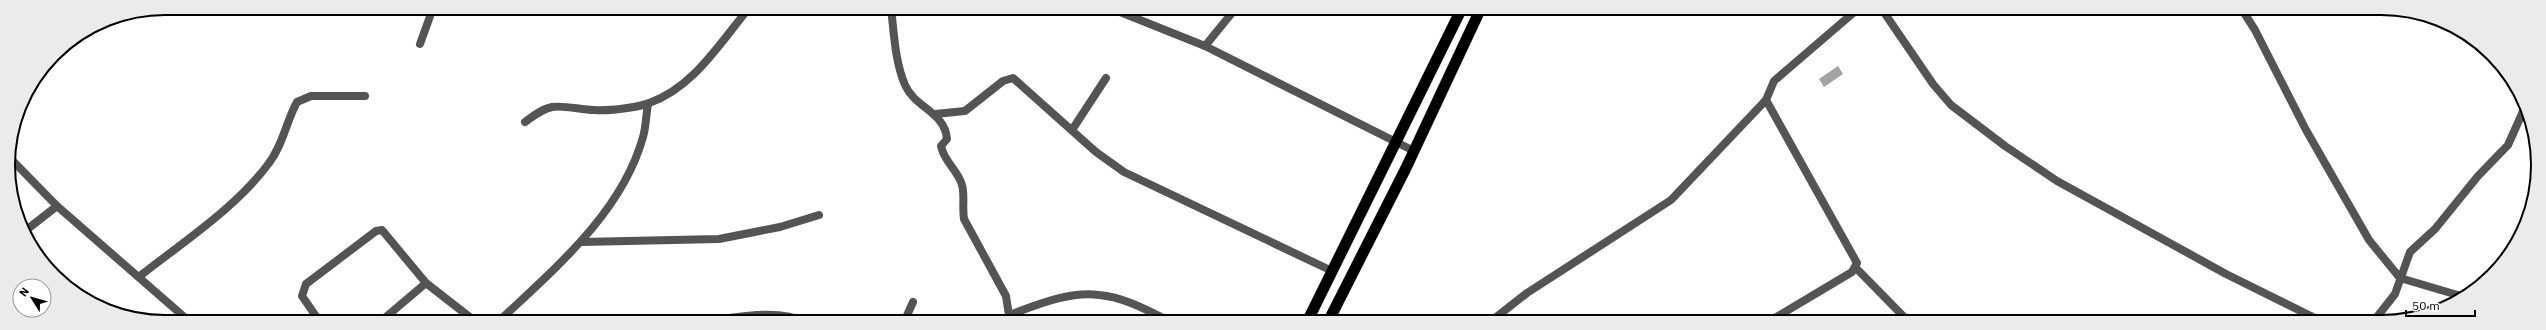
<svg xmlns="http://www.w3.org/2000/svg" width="2546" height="330" viewBox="0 0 2546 330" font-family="'IBM Plex Sans',sans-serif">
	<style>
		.water { fill: #a2a2a2 }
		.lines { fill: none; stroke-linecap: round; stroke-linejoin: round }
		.trunk-casing { stroke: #dbdbdb; stroke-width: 12 }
		.minor { stroke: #545454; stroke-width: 8 }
		.trunk { stroke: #000; stroke-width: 11 }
		.rim { fill: none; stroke: #000; stroke-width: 2 }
	</style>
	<rect width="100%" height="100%" fill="#fff"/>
	<polygon class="water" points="1838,66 1843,74 1824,87 1819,79"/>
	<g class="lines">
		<g class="trunk-casing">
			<g id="trunk">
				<polyline points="1307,322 1462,8"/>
				<polyline points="1328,322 1406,168 1481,8"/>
			</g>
		</g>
		<g class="minor">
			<path d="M891,8C894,33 895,62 905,85C915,108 945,112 947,139L941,146C944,162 958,170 962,185C965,196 962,207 964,219L1006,296L1010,322"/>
			<polyline points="1110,8 1205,46 1414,151"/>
			<polyline points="1881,8 1933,84 1951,105 2005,146 2057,181 2108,209 2226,274 2323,322"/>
			<polyline points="2241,8 2255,30 2306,130 2369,240 2400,278 2461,296"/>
			<polyline points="420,44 433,8"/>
			<polyline points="1205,46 1236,8"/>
			<polyline points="935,114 965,111 1003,81 1013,78 1096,152 1124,172 1332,271"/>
			<path d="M525,122C533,116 542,109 552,107C565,105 581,110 594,110C607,111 637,108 649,103C693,88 720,43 749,8"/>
			<polyline points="1072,130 1106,78"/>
			<polyline points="9,157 57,206 190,322"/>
			<polyline points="25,231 57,206"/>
			<polyline points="581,242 719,239 780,227 819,215"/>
			<polyline points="1856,268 1909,322"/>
			<path d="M140,276C183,242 237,207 269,163C283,145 286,122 297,102L311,96H365"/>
			<path d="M1009,315C1037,305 1069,291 1099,295C1124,297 1149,311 1171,322"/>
			<path d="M729,318C752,315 784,311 805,322"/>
			<polyline points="320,322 302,296 306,284 376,231 382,230 426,283 476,322"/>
			<polyline points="380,322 426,283"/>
			<path d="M498,322C554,269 622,213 643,137C646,127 646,115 648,104"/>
			<polyline points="904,322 913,302"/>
			<polyline points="1490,322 1527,293 1671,200 1766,100"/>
			<polyline points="1768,322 1852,272 1857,263 1766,100 1774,81 1859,8"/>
			<polyline points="2373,322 2395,294 2410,252 2435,229 2478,176 2508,145 2525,107"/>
		</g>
		<use href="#trunk" class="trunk"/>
	</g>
	<path d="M0 0H2546V330H0ZM165 15H2381A150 150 0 0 1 2531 165V165A150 150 0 0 1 2381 315H165A150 150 0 0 1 15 165V165A150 150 0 0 1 165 15Z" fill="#ebebeb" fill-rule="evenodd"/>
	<path class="rim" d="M165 15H2381A150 150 0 0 1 2531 165V165A150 150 0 0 1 2381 315H165A150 150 0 0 1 15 165V165A150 150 0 0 1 165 15Z"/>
	<g transform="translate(32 298) rotate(307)"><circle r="19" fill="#ffffff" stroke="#999999"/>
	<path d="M0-3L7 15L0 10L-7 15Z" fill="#000000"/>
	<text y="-6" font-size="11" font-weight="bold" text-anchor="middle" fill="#000000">N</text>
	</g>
	<path d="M2406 310v6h69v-6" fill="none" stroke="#000000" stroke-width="2"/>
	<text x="2412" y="310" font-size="12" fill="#000000" stroke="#ffffff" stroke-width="3" paint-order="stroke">50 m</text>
</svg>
